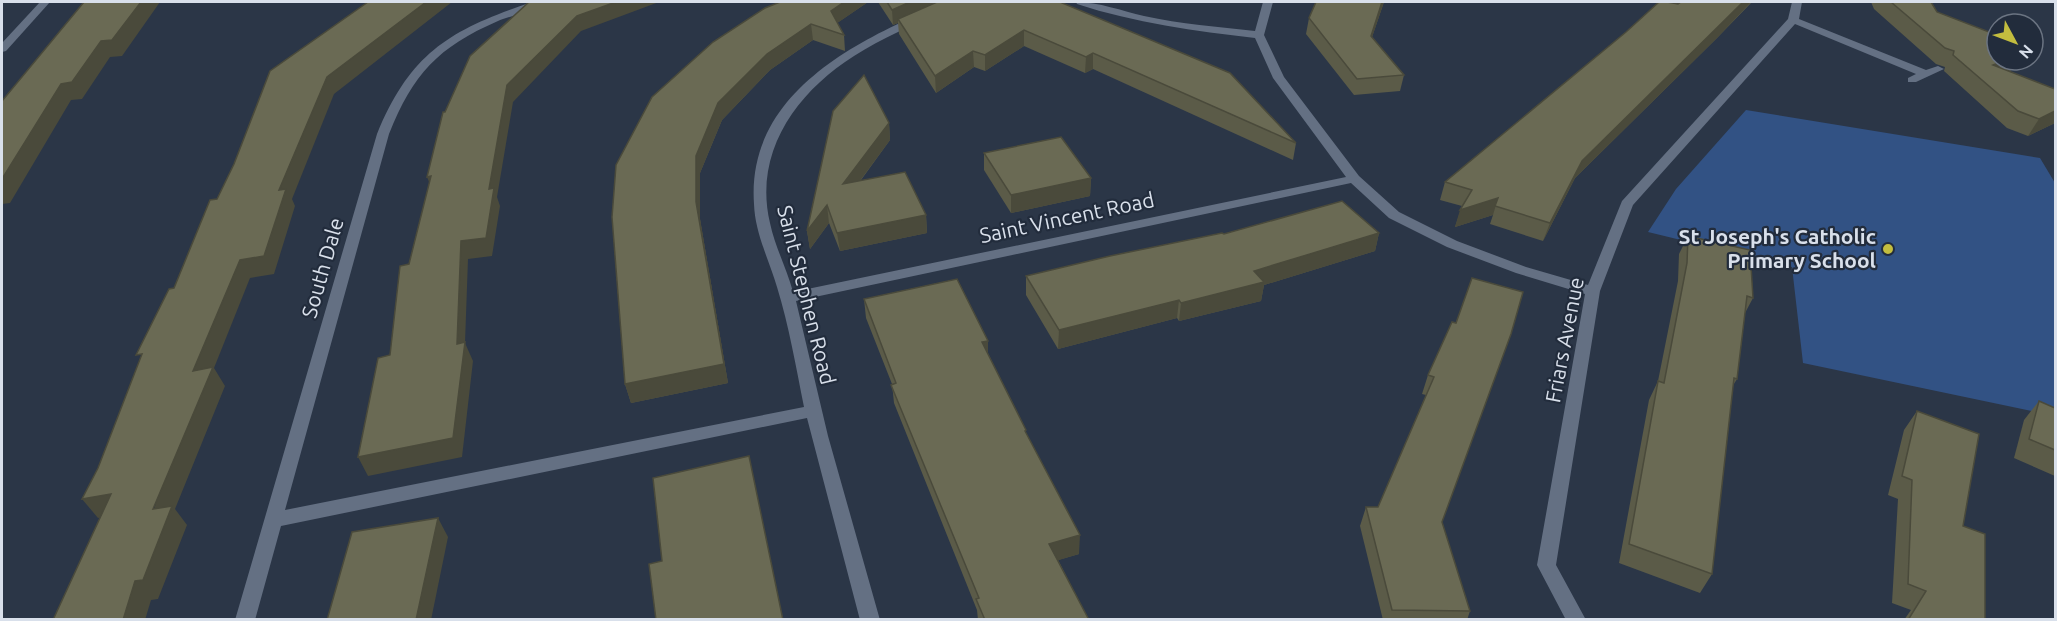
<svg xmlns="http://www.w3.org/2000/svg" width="2057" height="621" viewBox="0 0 2057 621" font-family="Ubuntu,sans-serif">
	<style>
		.green { fill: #325284 }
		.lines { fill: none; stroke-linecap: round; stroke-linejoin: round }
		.minor { fill: #647083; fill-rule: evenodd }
		.tertiary { fill: #647083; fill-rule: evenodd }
		.wall { fill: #5b5b48 }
		.shaded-wall { fill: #4a4a3b }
		.building { fill: #6a6a54; stroke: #4a4a3b; stroke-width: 1.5 }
		.poi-dot { fill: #c3bd3f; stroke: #222c3c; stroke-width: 2 }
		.labels { text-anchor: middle; stroke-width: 4.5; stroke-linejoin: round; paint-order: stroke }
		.street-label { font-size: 21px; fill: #d9e0eb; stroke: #222c3c }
		.poi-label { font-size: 21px; font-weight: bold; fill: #d9e0eb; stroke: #222c3c; text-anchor: end }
	</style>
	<rect width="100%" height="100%" fill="#2b3647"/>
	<polygon class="green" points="1746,110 2040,158 2055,183 2055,416 1803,363 1792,267 1648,232 1676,189"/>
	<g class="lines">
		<path class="minor" d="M532,2H545C534,12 512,15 498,21C438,47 413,74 389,134L285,510L804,407C796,367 789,326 777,287C769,260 755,233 754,204C747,105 835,52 913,17L922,19C916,25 906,28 898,32C883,39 868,47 854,56C797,92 753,152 770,223C775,247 787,269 793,292L1346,177L1273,78L1255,38C1195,31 1135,23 1077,4L1076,2C1099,2 1122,11 1144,16C1181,24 1218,27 1255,31L1263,2H1273L1264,35L1284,77L1359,176L1399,212L1457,241L1526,267L1588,285L1622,201L1788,19L1792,2H1802L1799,19L1926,70L1938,66L1944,69L1916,82H1908V78L1916,74L1795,24L1633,205L1600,291L1556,565L1586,620H1566L1537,565L1585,294L1516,273L1447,247L1389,218L1351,183L796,301L828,436L880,620H860L807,418L281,526L255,620H235L377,134C411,52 450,30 532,2Z"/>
		<polygon class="tertiary" points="40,2 50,2 6,51 2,52 2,43"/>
	</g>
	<g class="wall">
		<polygon points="780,2 868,2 837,23 844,35 845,51 813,40 770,70 722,120 700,173 700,219 728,383 631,403 625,384 612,217"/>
		<polygon points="878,2 1060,2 1296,143 1293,160 1093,69 1085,73 1024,46 985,71 974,67 936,93 899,34 898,23 893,25"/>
		<polygon points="1384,2 1372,37 1404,75 1400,91 1354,95 1306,34 1309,18"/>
		<polygon points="1871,2 1931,2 1937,12 1997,60 2027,60 2024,65 2009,71 2055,123 2028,136 2007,128 1944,71 1945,67 1936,64 1874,9"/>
		<polygon points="1751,3 1717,38 1575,178 1543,241 1490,224 1493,215 1455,227 1462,206 1440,200 1445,182 1678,4"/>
		<polygon points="889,123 890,140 861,180 926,215 927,233 840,251 829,223 810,249 807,231"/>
		<polygon points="984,153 1091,178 1090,196 1011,213 984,170"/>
		<polygon points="1379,233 1375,251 1264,285 1261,301 1179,321 1177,318 1058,349 1026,295 1026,276 1224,234"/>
		<polygon points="1688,236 1753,298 1745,313 1737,379 1732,387 1712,574 1700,593 1619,563 1649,400 1658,381 1678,281 1679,254"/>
		<polygon points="864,299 988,355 1026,435 1079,554 1058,560 1089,620 978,620 977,610 894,403 892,384 866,318"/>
		<polygon points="1452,322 1442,523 1470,611 1467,620 1383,620 1360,526 1366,507 1378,507 1426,395 1422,394 1428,375"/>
		<polygon points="2039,401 2055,408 2055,476 2014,458 2024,420"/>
		<polygon points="1917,411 1963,526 1985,620 1904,620 1911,610 1892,603 1898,499 1888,495 1904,430"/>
	</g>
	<g class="shaded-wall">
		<polygon points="141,2 160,2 122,56 110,57 82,99 71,100 10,203 2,204 2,179 61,84 101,41"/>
		<polygon points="426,2 452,2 334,94 292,199 295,206 274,274 250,278 214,368 225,386 175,509 187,525 158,599 151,600 145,620 123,620 193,371 240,260 327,77"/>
		<polygon points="616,2 659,2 581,31 513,102 497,197 500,206 492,256 468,259 465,343 473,361 462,457 368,476 358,457 457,344 461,241 489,189 507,85 577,16"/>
		<polygon points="844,2 868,2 833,26 831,11"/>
		<polygon points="910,2 945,2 898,19 898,23 893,25 892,10"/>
		<polygon points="1382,2 1384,2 1367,52 1371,36"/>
		<polygon points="1743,2 1751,2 1717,38 1575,178 1543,241 1550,223 1582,161"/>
		<polygon points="811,24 813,40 770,70 722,120 700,173 700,219 728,383 631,403 625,384 696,202 696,156 718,103 767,54"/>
		<polygon points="1024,30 1024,46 985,71 985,55"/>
		<polygon points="973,51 974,67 936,93 935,76"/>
		<polygon points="1093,53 1093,69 1085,73 1086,57"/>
		<polygon points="2006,60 2027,60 2024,65 1984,81 1993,65"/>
		<polygon points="2055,111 2055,123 2028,136 2039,119"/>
		<polygon points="889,123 890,140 845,201 843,184"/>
		<polygon points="431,176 434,194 427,177"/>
		<polygon points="1091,178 1090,196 1011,213 1011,195"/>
		<polygon points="1498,198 1493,215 1455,227 1460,210"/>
		<polygon points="827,205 829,223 810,249 807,231"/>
		<polygon points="926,215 927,233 840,251 837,233"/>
		<polygon points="1379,233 1375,251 1264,285 1261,301 1179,321 1181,303 1254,271"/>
		<polygon points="1179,300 1177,318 1058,349 1059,330"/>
		<polygon points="988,341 988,360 982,342"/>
		<polygon points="111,494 126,513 98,518 82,499"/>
		<polygon points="438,518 448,537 431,620 416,620"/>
		<polygon points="1080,535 1079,554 1049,563 1049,544"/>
	</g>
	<g class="building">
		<polygon points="84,2 141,2 112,40 101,41 72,82 61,84 2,179 2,101"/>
		<polygon points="368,2 426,2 327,77 279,190 286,189 264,256 240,260 193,371 213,367 153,509 172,506 143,580 135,581 123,620 53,620 111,494 82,499 98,468 142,354 136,355 169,289 174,288 210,200 217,199 234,164 270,71"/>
		<polygon points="529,2 616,2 577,16 507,85 489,189 494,188 486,238 461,241 457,344 465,342 453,438 358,457 378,358 390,355 400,266 409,264 431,176 427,177 443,112 445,112 470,56"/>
		<polygon points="780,2 844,2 831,11 844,35 811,24 767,54 718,103 696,156 696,202 724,364 625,384 612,217 616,165 652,97 713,42 765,8"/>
		<polygon points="887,2 910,2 892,10"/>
		<polygon points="937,2 1060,2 1230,73 1296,143 1093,53 1086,57 1024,30 985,55 973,51 935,76 898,19"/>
		<polygon points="1316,2 1382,2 1371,36 1404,75 1357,79 1309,18"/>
		<polygon points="1659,2 1667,2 1678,4 1681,2 1743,2 1582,161 1550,223 1495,206 1498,198 1460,210 1472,190 1445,182 1626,32"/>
		<polygon points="1891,2 1931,2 1937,12 1997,35 1997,60 2006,60 1993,65 2055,89 2055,111 2039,119 2018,111 1953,55 1954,51 1945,48"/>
		<polygon points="864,75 889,123 843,184 905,172 926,215 837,233 827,205 807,231 833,111"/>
		<polygon points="1061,137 1091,178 1011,195 984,153"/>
		<polygon points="1342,201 1379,233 1254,271 1264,282 1181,303 1179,300 1059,330 1026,276 1110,256 1222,233 1224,234"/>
		<polygon points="1688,236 1750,250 1753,298 1747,296 1737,379 1734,378 1712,574 1629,544 1658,381 1664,383 1687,263"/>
		<polygon points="1472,278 1523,292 1511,334 1442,522 1470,611 1392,610 1366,507 1378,507 1434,377 1428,375 1452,322 1456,323"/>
		<polygon points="957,279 988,341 982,342 1026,430 1025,431 1080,535 1049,544 1089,620 985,620 976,599 979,598 891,385 896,383 864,299"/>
		<polygon points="2039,401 2055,408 2055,450 2029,439"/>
		<polygon points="1917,411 1979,434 1963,526 1985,534 1985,620 1908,620 1926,591 1908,584 1912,480 1902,476"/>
		<polygon points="749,456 783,620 656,620 649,564 662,561 653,478"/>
		<polygon points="438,518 416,620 327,620 352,532"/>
	</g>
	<circle class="poi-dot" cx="1888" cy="249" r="6"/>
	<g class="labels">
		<g class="street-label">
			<text transform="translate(1067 218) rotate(-12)" y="7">Saint Vincent Road</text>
			<text transform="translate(323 268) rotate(-74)" y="7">South Dale</text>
			<text transform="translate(806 295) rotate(76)" y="7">Saint Stephen Road</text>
			<text transform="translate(1565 340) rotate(-79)" y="7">Friars Avenue</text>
		</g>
		<g class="poi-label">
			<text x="1876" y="244">St Joseph's Catholic<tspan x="1876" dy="24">Primary School</tspan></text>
		</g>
	</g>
	<rect width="2057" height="621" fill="none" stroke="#d9e0eb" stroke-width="6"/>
	<g transform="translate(2015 42) rotate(131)"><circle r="28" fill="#222c3c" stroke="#6b7482" stroke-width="1.5"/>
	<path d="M0-4.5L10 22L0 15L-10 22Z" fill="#c3bd3f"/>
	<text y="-9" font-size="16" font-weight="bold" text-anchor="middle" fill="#d9e0eb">N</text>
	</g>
</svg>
